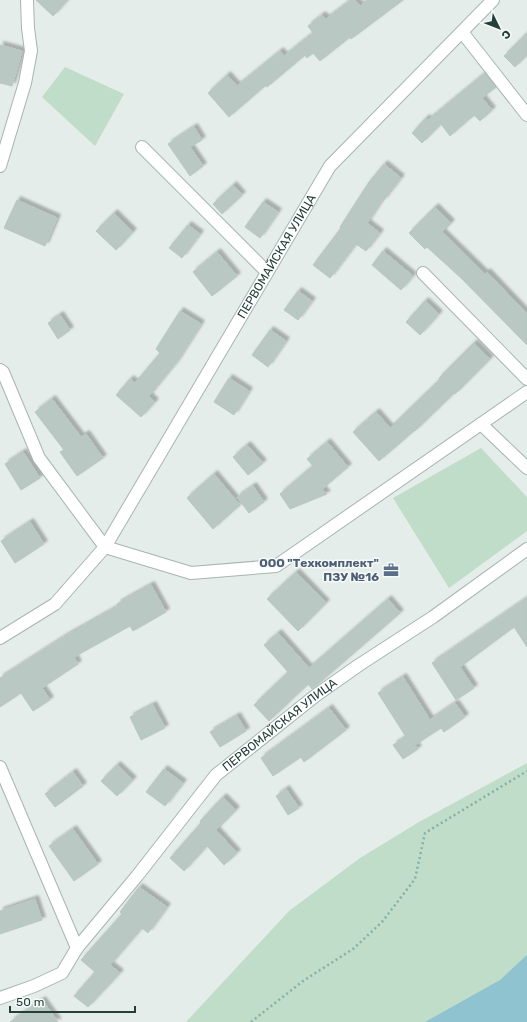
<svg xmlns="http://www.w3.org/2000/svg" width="527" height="1022" viewBox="0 0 527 1022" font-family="Rubik,sans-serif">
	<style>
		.green { fill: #bfddc9 }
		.water { fill: #8fc3d0 }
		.building { fill: #bac8c3; stroke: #b7c7c1; filter: url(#shadow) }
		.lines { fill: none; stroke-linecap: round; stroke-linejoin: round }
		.minor-casing { stroke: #a7b5b1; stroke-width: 14 }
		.path { stroke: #86b0a5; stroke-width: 2.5; stroke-dasharray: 2 3; stroke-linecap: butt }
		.minor { stroke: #fff; stroke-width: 12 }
		.labels { text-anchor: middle; stroke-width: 3; stroke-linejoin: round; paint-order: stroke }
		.street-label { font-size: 12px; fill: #243f39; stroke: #f5faf8 }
		.service-label { font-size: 12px; font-weight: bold; fill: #4e5e75; stroke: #f5faf8; text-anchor: end }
	</style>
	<defs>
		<filter id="shadow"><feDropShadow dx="3.5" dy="-3.5" stdDeviation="1" flood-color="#0004"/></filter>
	</defs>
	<rect width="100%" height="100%" fill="#e5edea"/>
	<g class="green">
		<polygon points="65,67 124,94 95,146 42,97"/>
		<polygon points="481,448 527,497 527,531 449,588 393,498"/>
		<polygon points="527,763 527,1022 186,1022 289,911 360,858 419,822"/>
	</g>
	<polygon class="water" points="527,955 527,1022 425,1022 500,980"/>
	<g class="building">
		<polygon points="36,0 68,0 53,16"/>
		<polygon points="351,0 355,0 360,6 368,0 403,0 351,39 350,37 320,61 313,53 307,58 305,55 267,87 266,85 229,117 208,93 227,75 237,86 280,51 284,56 313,33 308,26 322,15 326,19"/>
		<polygon points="527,33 527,55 515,67 504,56"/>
		<polygon points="0,45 22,51 12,86 0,83"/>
		<polygon points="485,73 496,87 482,98 492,110 480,121 474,115 450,136 441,124 422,143 412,133 426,118 428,120"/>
		<polygon points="194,127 202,140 190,147 203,166 190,176 168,144"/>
		<polygon points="384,164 401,178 383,201 382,200 367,223 380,233 366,251 356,244 330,278 313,265 341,228 340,227 369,182"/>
		<polygon points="233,185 242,195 222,214 213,204"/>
		<polygon points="17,200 57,218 45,246 4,228"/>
		<polygon points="263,202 278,212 260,238 245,227"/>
		<polygon points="435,207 451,223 442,232 485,274 487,272 527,314 527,345 461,278 427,247 425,249 409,233"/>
		<polygon points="114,213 133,232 116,250 96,231"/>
		<polygon points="188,225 200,234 182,258 169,248"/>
		<polygon points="383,251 413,276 401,290 372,265"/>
		<polygon points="217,252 237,276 212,296 193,272"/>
		<polygon points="298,291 312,301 298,320 284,310"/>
		<polygon points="425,301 439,314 420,335 406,322"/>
		<polygon points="180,311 201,324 176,363 149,396 155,402 141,417 116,395 130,379 135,383 160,353 156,349"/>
		<polygon points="60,315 70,330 58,339 48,323"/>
		<polygon points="270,330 286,341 268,367 252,355"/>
		<polygon points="474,343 490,359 455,394 454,393 415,431 415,430 379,461 353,432 376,412 390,428 440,379 439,378"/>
		<polygon points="229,378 249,391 234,415 214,402"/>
		<polygon points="52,399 81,437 86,434 103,458 77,476 60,452 64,450 35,412"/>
		<polygon points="327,442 348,467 322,489 327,494 290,509 280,494 313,466 307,459"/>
		<polygon points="247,445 263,463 248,475 233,457"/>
		<polygon points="23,452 40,478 21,490 5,464"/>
		<polygon points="214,474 240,505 213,529 187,498"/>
		<polygon points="253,486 264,502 249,513 237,497"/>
		<polygon points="30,522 44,544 15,563 1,541"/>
		<polygon points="296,572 326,603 298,631 267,599"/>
		<polygon points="151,585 166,612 133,631 130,626 74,657 78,664 42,688 50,700 33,711 21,693 0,707 0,678 64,637 119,606 117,604"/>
		<polygon points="527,598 527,647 514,627 460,667 474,688 456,700 432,663"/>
		<polygon points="388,599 400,613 317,685 312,689 308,684 269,721 254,705 288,672 264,645 278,633 309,668"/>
		<polygon points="403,677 430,720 455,703 465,717 444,732 441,728 415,745 418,749 403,759 393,745 406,737 378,693"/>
		<polygon points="153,705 165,728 141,740 130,717"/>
		<polygon points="329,708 346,730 304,762 301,757 273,776 261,758"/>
		<polygon points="237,716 246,731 220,747 210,732"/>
		<polygon points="117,765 133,780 117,796 101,781"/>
		<polygon points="164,769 183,783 165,806 146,792"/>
		<polygon points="73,772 83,786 55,807 45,794"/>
		<polygon points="286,789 299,808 288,815 276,796"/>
		<polygon points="223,797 236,810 216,830 237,853 224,865 207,846 184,871 170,858 201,823 200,821"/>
		<polygon points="73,829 98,864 74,881 49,846"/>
		<polygon points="139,887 167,907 148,933 142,928 110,965 120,973 88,1007 74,996 95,972 81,960 122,914 120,912"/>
		<polygon points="35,899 42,920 0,934 0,911"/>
		<polygon points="42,1000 58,1022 10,1022"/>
	</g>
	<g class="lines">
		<g class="minor-casing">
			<g id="minor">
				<polyline points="462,32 527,115"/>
				<polyline points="142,147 267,272"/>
				<polyline points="0,166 25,83 31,51 28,28 27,0"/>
				<polyline points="423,273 527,379"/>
				<polyline points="0,370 3,372 39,458 105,547 191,573 276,566 527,392"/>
				<polyline points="481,424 527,468"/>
				<path id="s1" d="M0,638L55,604L105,547L330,166L493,0"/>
				<polyline points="0,767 77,948 62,973 34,986 0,998"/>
				<path id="s2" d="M77,948L137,876L216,775L315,696L359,665L433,617L527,549"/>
			</g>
		</g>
		<polyline class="path" points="251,1022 303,981 353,949 382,922 415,879 425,833 527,771"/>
		<use href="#minor" class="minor"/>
	</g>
	<defs>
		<g id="office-bare" transform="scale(1.2)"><path d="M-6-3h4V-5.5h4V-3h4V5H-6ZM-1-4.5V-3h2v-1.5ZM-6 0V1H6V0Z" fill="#5c6f8a" stroke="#f5faf8" stroke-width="2.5" paint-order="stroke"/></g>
	</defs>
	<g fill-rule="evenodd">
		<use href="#office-bare" x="391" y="570"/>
	</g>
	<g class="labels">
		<g class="street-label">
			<text dy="4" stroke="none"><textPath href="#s1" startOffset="478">ПЕРВОМАЙСКАЯ УЛИЦА</textPath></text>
			<text dy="4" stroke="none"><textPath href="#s2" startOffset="303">ПЕРВОМАЙСКАЯ УЛИЦА</textPath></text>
		</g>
		<g class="service-label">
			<text x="379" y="567">ООО "Техкомплект"<tspan x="379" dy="14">ПЗУ №16</tspan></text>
		</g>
	</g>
	<g transform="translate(499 28) rotate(133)" stroke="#f5faf8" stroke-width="3" paint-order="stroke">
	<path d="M0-3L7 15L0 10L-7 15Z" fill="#243f39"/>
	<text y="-6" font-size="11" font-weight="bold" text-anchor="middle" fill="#243f39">С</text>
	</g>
	<path d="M10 1006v6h125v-6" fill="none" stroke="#243f39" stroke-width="2"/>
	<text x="16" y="1006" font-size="12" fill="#243f39" stroke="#f5faf8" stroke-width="3" paint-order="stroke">50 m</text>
</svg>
